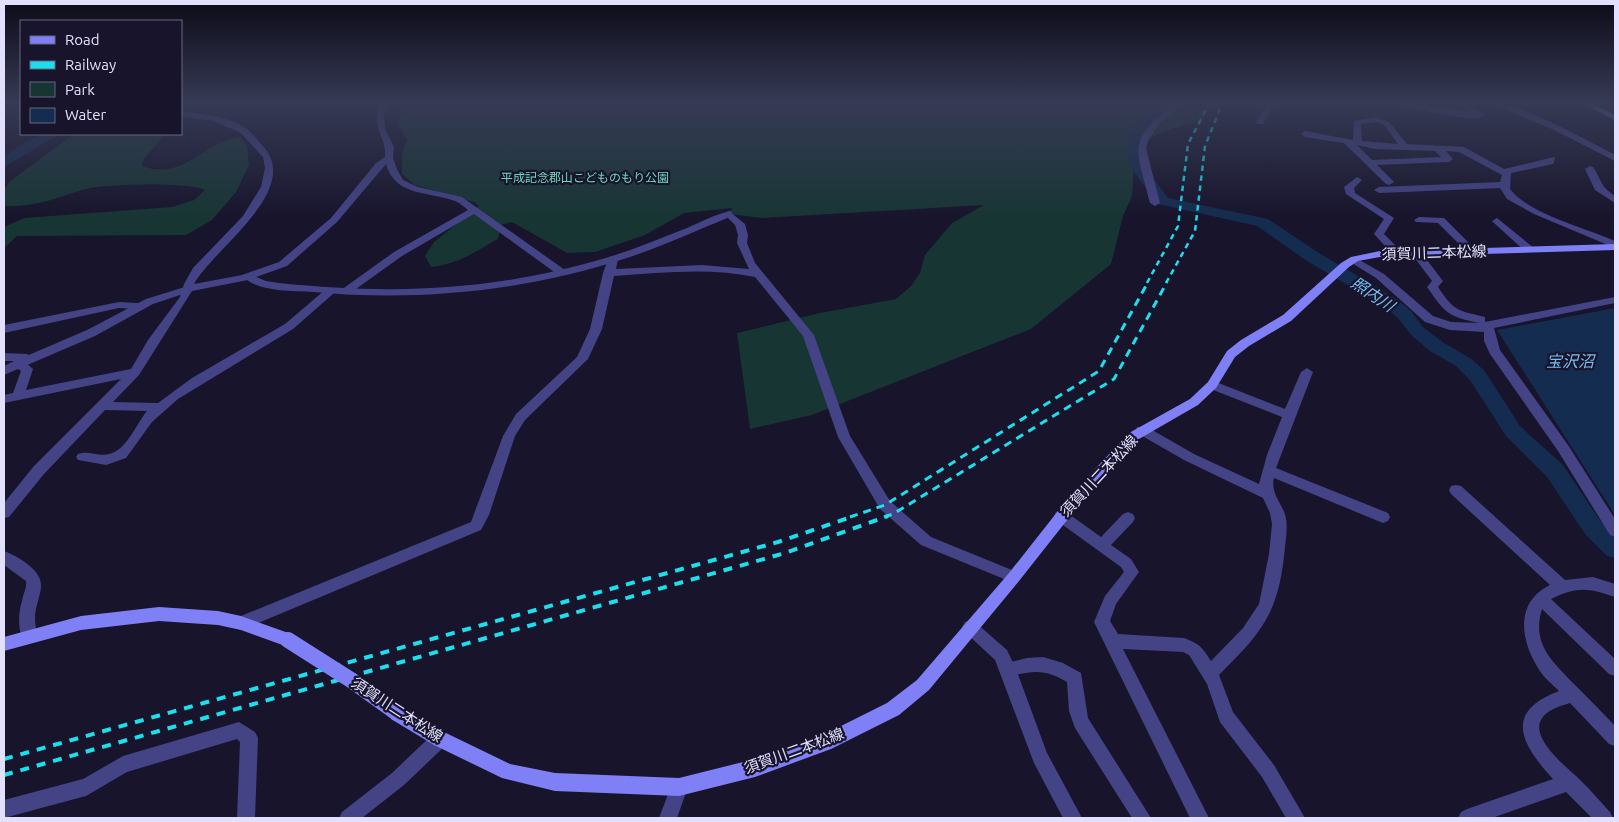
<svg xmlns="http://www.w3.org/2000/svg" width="1619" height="822" viewBox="0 0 1619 822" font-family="Ubuntu,'Noto Sans JP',sans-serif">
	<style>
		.green { fill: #173533 }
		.water { fill: #142c4f }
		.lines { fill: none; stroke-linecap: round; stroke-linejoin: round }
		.river { fill: #142c4f; fill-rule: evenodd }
		.minor { fill: #434386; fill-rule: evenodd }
		.tertiary { fill: #434386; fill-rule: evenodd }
		.secondary { fill: #7f80f5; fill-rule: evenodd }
		.rail-far2 { stroke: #1cdfed; stroke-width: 2.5; stroke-dasharray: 5.5 4.5; stroke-linecap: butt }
		.rail-far1 { stroke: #1cdfed; stroke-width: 3; stroke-dasharray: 8 6; stroke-linecap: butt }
		.rail { stroke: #1cdfed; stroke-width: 4; stroke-dasharray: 9 8; stroke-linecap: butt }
		.secondary-bridge { stroke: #7f80f5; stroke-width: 16 }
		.labels { text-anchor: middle; stroke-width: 4.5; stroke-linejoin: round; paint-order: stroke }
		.far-park-label { font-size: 12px; fill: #70d9bb; stroke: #17142b }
		.street-label { font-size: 15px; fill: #e3e0fd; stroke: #17142b }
		.water-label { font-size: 16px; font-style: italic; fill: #77bef4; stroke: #17142b }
	</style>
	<rect width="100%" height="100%" fill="#17142b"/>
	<g class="green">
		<path d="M402,104H1195L1205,111L1202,121C1177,126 1154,132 1135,150L1132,196L1123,216L1111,264L1031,329L812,415L750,429L737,333L820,313L896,299L911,286L920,273L925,255L952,223L984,205L761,218L729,214L732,208L684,213L645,235L595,252L567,253L512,222L501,225L498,239C477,251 456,265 431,267L425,256L434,242L479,206L474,202L415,185L402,174V153L407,140L398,124Z"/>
		<path d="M74,134H165L143,160L142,166C185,182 205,139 241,137L247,147L249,165L236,192L212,220L186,235L17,236L4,248V227L24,218L172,207L194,200L205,190C190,182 104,184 86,189C58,197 34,208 4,206V190L9,182Z"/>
	</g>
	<polygon class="water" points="1615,308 1615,515 1497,330"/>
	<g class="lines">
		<g class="river">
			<polygon points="1160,104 1174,104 1142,132 1141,162 1168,198 1268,219 1319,253 1398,300 1411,311 1423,327 1444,343 1470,358 1484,370 1520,426 1563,465 1601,522 1615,535 1615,558 1607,556 1585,534 1547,477 1506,436 1470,380 1456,366 1430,351 1411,335 1399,319 1386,308 1307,261 1257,226 1158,204 1127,162 1128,131"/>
			<polygon points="43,134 60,134 4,167 4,157 23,143"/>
		</g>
		<g class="minor">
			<path d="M381,104H389L384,114L385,129L394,147L393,158L397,169L403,180L418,187L462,197L565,270V274H557L474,214L402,256L349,294H341L340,292L341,290L394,252L468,210C464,207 460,203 455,201C429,191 395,197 386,164L337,222L287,266L248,280L192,291L139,375L113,402L158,403L192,378L285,324L325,290H333L334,292L333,294L293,329L178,399L152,422L126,458L106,465L78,460L76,457L78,454C88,450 99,457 109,454C127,450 136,424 147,411L105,410L44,474L9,517L4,518V503L34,466L121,379L4,403V395L13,393L21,371L14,366L13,361H4V353L27,354L33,358L31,361L25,362L33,369L26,390L131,369L148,340L180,297L184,284L193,268L243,216L261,187L265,168L263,157L241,133L214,121L181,116V111C203,114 229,116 247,129C253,134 258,141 263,146C303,190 213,249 194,284L242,275L279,262L331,218L376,163L385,157C387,135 369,127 381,104Z"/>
			<path d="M1174,104H1182L1158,125L1148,141L1146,148L1160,203L1155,206L1150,203C1137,147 1125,143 1174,104Z"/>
			<polygon points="1267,104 1275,104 1263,124 1257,124 1256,122"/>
			<path d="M1398,104H1414L1471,112L1455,104H1465L1487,115C1475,124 1419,109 1402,106Z"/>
			<path d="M1491,104C1517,101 1589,141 1615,155V161L1552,129Z"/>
			<path d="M1376,117L1389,122L1407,144L1464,147L1504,169L1554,157L1555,159L1553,164L1511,173L1510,189C1529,214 1586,228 1615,241V248L1534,214L1507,199L1500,188L1379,193L1374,190L1379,187L1500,182L1502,175L1459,152L1446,151L1453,159L1449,162L1377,165L1394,182L1389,185L1386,184L1344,143L1305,137L1301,134L1305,131L1353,140L1354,121ZM1376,122L1384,125L1398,144L1362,141L1361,124ZM1357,145L1375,149L1435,151L1441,157L1372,160Z"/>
			<path d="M1590,166L1593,167C1603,182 1599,185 1615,196V203L1595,190L1585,169Z"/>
			<polygon points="1357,177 1362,180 1354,188 1355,193 1394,218 1384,234 1402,252 1402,256 1394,256 1374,234 1384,219 1346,194 1344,187"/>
			<path d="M729,211L745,224L748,235L747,243L755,263L814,335L850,436L890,501L931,537L1019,573L1021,577L1019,581L1014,583L1009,581L921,545L880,509L838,437L803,336L755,277C708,267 661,273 614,276L602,329L588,359L525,420L515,436L489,515L481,530L246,628L241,630L236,628L233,623L236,618L471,522L503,436L516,414L577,357L590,329L603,273L609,257L613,256L618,259L616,269L702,265L749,269L737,243L738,235L735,225L724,214Z"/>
			<polygon points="1419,217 1444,218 1478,252 1477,254 1469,254 1438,223 1416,222 1414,220"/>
			<polygon points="1497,218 1534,248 1534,252 1526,252 1494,223 1492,221"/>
			<path d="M1416,250L1420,251L1443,281L1438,287C1455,312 1457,310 1485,317V322L1615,297V303L1494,328L1500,350L1568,445L1615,519V537L1610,535L1558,451L1490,354L1484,341V332L1450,330L1425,322L1376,278L1347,260L1352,257L1356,258L1384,274L1433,316L1451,322L1480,323C1448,317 1445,313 1427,287L1432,281L1411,253Z"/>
			<polygon points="119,302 137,303 143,306 137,309 119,308 4,333 4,325"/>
			<path d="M1307,368L1313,372L1276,468L1388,513L1390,517L1388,521L1383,523L1378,521L1274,478C1270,494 1283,504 1286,518C1288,530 1285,544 1284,557C1277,616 1260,634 1219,675L1233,712L1274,765L1305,818H1286L1262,777L1220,722L1207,684L1189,655L1183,652L1123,649L1209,818H1190L1094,622L1105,596L1124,572L1121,567L1056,520L1054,516L1056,512L1061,510L1066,512L1101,537L1123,514L1128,512L1133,514L1135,518L1133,522L1111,545L1131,559L1139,572L1116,604L1110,621L1118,634L1184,638C1200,644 1202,647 1211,661L1243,628L1259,604L1269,554L1272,524L1270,513L1263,498L1184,460L1137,433L1136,430L1137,427H1147L1194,454L1259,484L1267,455L1282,417L1208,388L1206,385L1212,381L1216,382L1285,409L1301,372Z"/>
			<path d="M1456,485L1461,486L1565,580L1593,577L1615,584V597C1589,588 1577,586 1551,599L1615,659V676L1609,674L1542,609C1531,644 1553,662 1574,684C1588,698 1602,712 1615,726V746L1609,744L1570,703C1560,706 1546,710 1541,720C1531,738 1565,766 1576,776C1587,786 1599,800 1610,812L1613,818H1592L1566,792L1492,818H1458L1461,812L1467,809L1553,779C1521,744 1503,712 1559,691C1552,684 1543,677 1538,668C1520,639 1515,602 1550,585L1451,494L1449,490L1451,486Z"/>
			<path d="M4,551C17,556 43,570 41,587C40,598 35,607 35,618C35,626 38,633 35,641L29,643L23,641C18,629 18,613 22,601C23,593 27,589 26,581L4,565Z"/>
			<path d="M1043,657L1063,663L1081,673L1088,718L1151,818H1132L1075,728L1069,711L1067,682C1053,674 1042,670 1026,673C1017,674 1010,677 1002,674L1000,669L1002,664L1027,658Z"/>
			<polygon points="239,722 255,732 258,738 255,818 237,818 240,742 237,739 127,772 86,796 4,818 4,800 83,779 123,756"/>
			<polygon points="440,731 446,733 449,739 446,745 404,785 362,818 339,818 342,812 392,773 434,733"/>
		</g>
		<g class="tertiary">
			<path d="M729,211L732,212V216C698,230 665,245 630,257C527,291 420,302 313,292C294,291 257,292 244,277L249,274L266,281L279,283C396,295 495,291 609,257C635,249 661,238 687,228C700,222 715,215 729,211Z"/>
			<polygon points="188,286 193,289 192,291 153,304 95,336 4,375 4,366 10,363 87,330 146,299"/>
			<polygon points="970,620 975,622 1007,650 1016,669 1047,753 1082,818 1063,818 1034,763 995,660 965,632 962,627 965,622"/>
			<polygon points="679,778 685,781 688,787 677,818 659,818 673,781"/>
		</g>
		<g class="secondary">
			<polygon points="1583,104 1593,104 1615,115 1615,120"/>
			<polygon points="1615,244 1615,250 1380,257 1358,261 1349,267 1291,321 1249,346 1235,357 1216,388 1198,405 1139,439 1079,505 1019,581 929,690 899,715 831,749 755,777 679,796 555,791 502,778 434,745 391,719 389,713 391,707 397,705 403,707 446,733 510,764 555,773 679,778 755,759 821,736 887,703 917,680 1009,573 1069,497 1129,433 1190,399 1208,382 1227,351 1241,340 1283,315 1341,263 1351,257 1380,251"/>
			<polygon points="159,607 218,611 241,616 294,635 296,640 294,645 288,647 241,630 218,625 159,621 81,630 4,651 4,637 81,616"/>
		</g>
		<g class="rail-far2">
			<polyline points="1147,283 1178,226 1188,144 1209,104"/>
			<polyline points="1166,283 1195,231 1205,146 1222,104"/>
		</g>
		<g class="rail-far1">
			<polyline points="850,517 885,505 1099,371 1148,282"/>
			<polyline points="884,517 893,514 1114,379 1167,282"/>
		</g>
		<g class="rail">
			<polyline points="4,759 778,542 854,516"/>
			<polyline points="4,775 785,553 888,516"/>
		</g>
		<polyline class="secondary-bridge" points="288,640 351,680 397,713"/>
	</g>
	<linearGradient id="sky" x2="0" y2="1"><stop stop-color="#0d0b18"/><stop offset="0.47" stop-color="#363a55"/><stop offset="1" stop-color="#363a55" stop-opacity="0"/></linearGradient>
	<rect width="1619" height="219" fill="url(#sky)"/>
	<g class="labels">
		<g class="far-park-label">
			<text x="585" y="182">平成記念郡山こどものもり公園</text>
		</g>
		<g class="street-label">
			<text transform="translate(1434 253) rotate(-2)" y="5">須賀川二本松線</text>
			<text transform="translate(1099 476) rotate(-47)" y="5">須賀川二本松線</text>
			<text transform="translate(397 710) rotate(33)" y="5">須賀川二本松線</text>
			<text transform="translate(794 751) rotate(-20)" y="5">須賀川二本松線</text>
		</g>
		<g class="water-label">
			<text transform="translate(1373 294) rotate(34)" y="6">照内川</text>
			<text x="1570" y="367">宝沢沼</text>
		</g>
	</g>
	<rect width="1619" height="822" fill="none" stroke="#e3e0fd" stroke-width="10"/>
	<rect x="20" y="20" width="162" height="115" fill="#17142b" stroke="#69667f"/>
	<rect x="30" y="36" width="25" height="8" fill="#7f80f5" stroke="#69667f"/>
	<text x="65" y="45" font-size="15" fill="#e3e0fd">Road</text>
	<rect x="30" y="61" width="25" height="8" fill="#1cdfed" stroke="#69667f"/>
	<text x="65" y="70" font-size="15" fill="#e3e0fd">Railway</text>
	<rect x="30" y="82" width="25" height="15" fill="#173533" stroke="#69667f"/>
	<text x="65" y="95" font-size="15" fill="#e3e0fd">Park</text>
	<rect x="30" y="108" width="25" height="15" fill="#142c4f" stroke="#69667f"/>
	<text x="65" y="120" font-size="15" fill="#e3e0fd">Water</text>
</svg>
